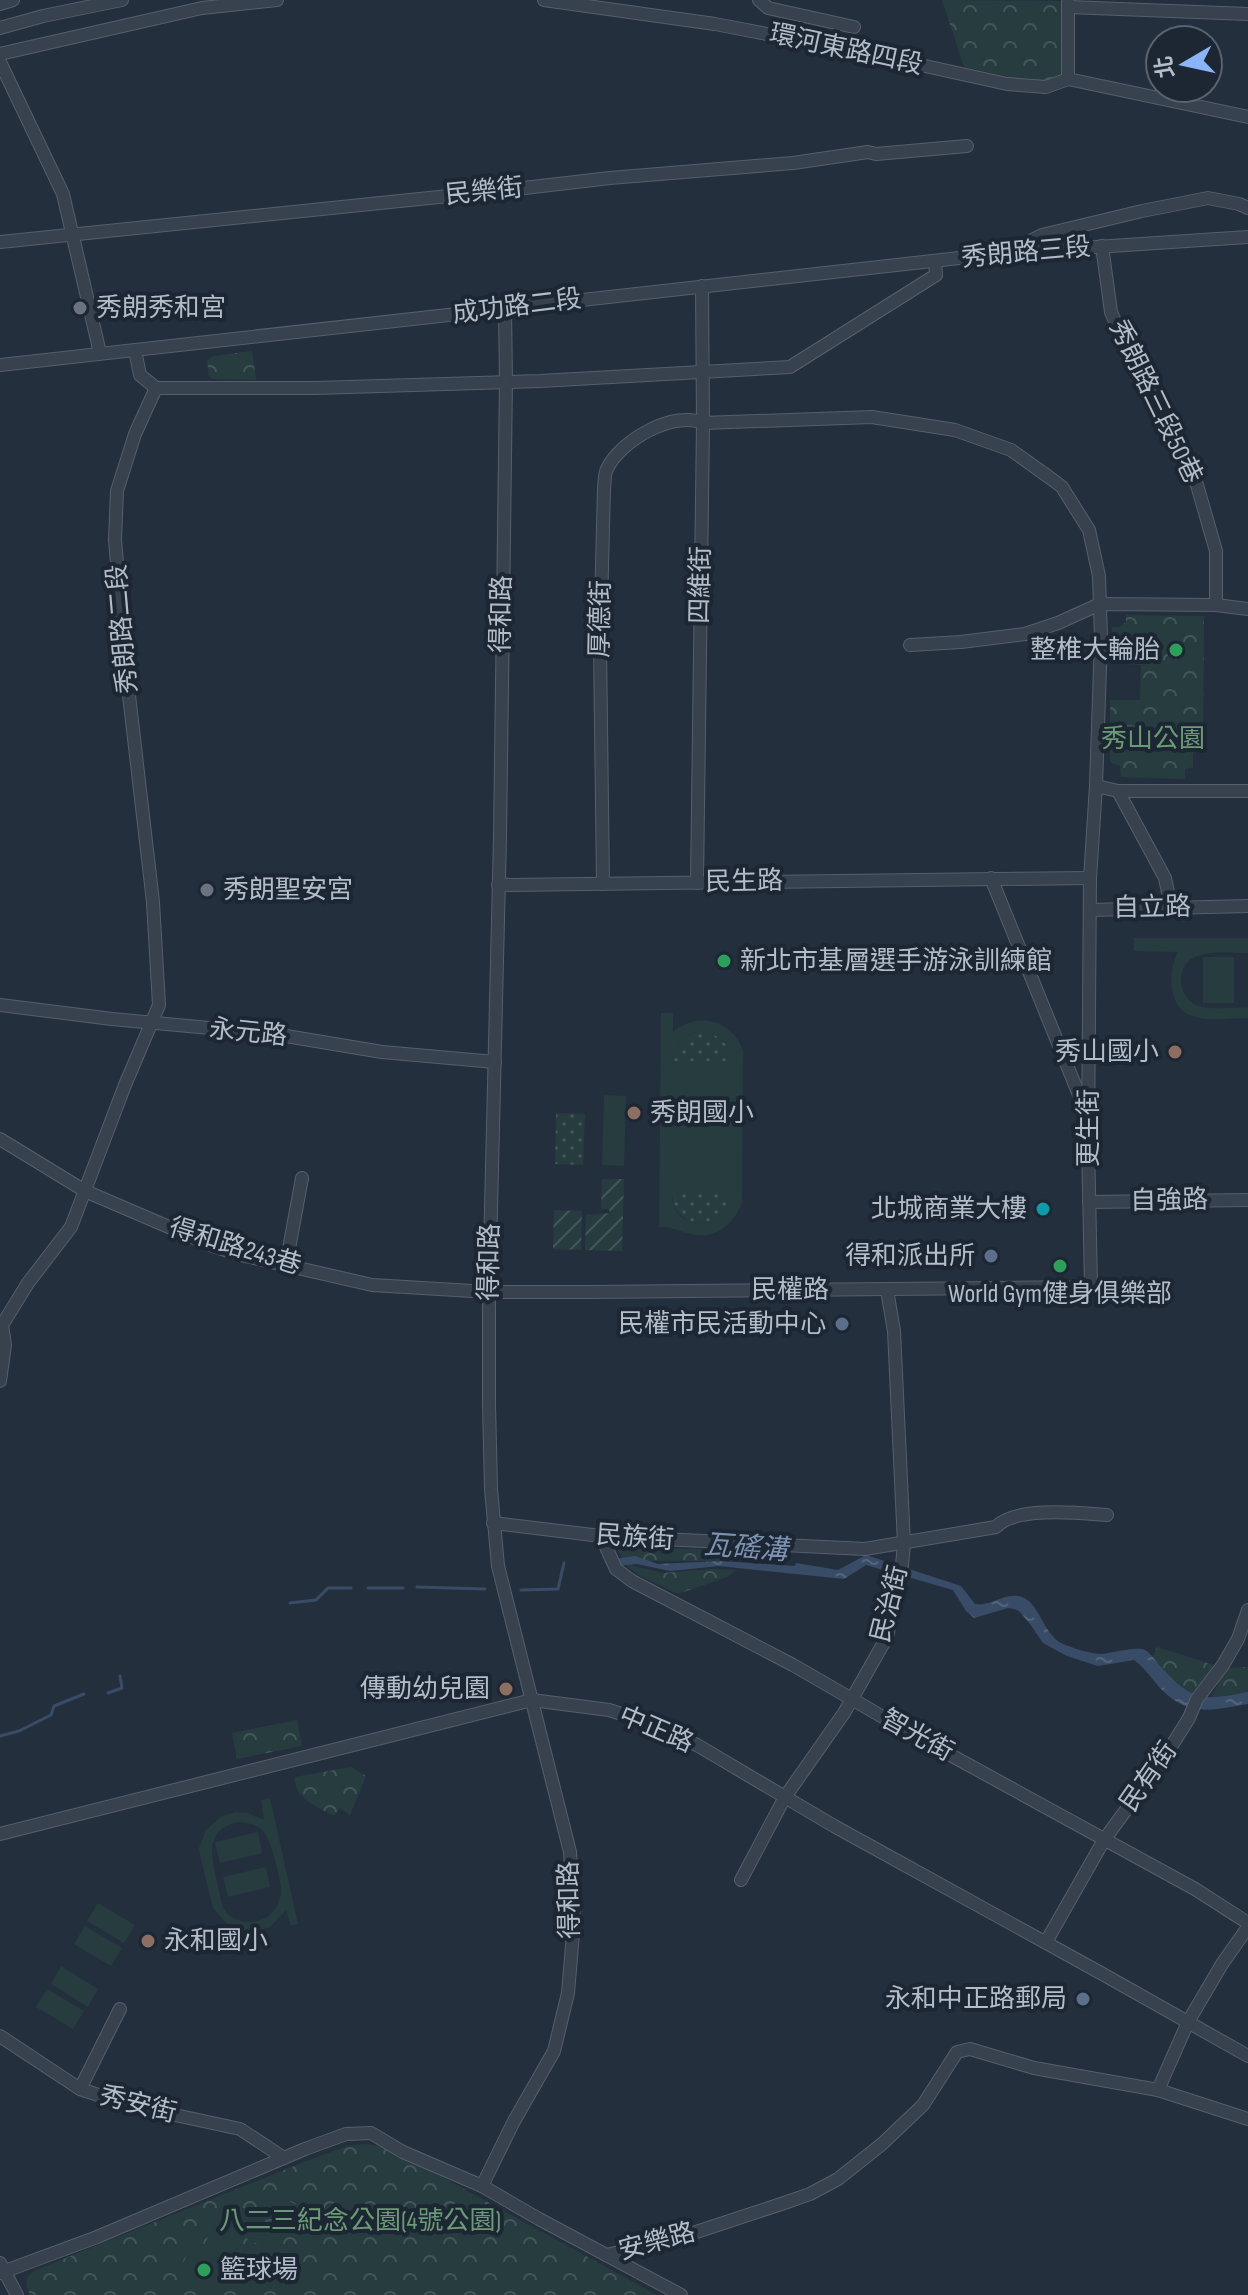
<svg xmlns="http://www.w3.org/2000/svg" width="1248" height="2295" viewBox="0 0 1248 2295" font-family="'Sofia Sans Condensed','Noto Sans TC',sans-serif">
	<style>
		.grass { fill: url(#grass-dots) }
		.park { fill: url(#park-crowns) }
		.garden { fill: url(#garden-furrows) }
		.pitch { fill: #263c3f; fill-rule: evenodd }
		.water { fill: url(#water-ripples) }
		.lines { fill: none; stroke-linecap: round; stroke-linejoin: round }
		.stream { stroke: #394c67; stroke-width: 3 }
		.minor-casing { stroke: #565f6c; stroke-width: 14 }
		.minor { stroke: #38414e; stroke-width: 12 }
		.worship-dot { fill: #6b7280; stroke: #1d2633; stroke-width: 3 }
		.leisure-dot { fill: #2e9e5b; stroke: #1d2633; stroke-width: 3 }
		.education-dot { fill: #8d6e63; stroke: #1d2633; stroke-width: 3 }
		.culture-dot { fill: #0f9aa8; stroke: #1d2633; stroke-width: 3 }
		.service-dot { fill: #5c6f8a; stroke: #1d2633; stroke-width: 3 }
		.labels { text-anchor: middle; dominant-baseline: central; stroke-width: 8; stroke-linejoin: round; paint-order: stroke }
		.street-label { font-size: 26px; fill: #b4bcc9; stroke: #1d2633 }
		.poi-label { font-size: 26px; fill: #b4bcc9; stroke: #1d2633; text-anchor: end }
		.park-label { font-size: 26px; fill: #6b9a76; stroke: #1d2633 }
		.water-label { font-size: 28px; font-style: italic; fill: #7c92b1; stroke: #1d2633 }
	</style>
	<defs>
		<pattern id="grass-dots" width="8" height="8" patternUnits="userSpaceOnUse" patternTransform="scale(2)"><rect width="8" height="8" fill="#263c3f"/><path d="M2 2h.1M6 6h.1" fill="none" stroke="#435659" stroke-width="1.8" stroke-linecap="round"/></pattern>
		<pattern id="park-crowns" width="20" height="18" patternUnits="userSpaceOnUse" patternTransform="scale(2)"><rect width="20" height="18" fill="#263c3f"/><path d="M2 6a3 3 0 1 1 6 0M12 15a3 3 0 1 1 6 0" fill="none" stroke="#435659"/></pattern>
		<pattern id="garden-furrows" width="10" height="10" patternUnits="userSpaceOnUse" patternTransform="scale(2)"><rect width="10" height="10" fill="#263c3f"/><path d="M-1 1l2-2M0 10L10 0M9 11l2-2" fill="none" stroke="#435659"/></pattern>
		<pattern id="water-ripples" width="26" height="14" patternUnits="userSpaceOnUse" patternTransform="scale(2)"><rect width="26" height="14" fill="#394c67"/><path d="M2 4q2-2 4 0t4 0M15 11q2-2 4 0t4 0" fill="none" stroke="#53647b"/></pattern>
	</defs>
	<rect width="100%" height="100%" fill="#242f3e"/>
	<g class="grass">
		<path d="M702 1031C719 1034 730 1043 732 1061H672C675 1044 684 1034 702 1031Z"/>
		<path d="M556 1113 585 1114 583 1165 555 1164Z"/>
		<path d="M672 1194H731C725 1233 674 1232 672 1194Z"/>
	</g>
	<g class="park">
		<path d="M942 0 1063 1 1061 76 1036 83 964 67Z"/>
		<path d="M252 351 256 380 212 379 209 376 207 361 213 356Z"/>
		<path d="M1126 615 1204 616 1203 745H1193V767L1185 769V779L1121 777 1120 766 1110 762V700H1140L1141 665 1111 663 1112 627H1120L1126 622Z"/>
		<path d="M616 1547 736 1550 737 1561H624Z"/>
		<path d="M625 1564 663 1573 713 1569 737 1570 727 1577 678 1594 637 1574Z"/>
		<path d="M1157 1647 1220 1667 1198 1702 1166 1683 1150 1663Z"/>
		<path d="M1248 1667V1692L1211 1698 1226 1668Z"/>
		<path d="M297 1720 302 1746 237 1759 232 1733Z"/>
		<path d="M351 1767 366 1776 350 1815 340 1808 334 1816C318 1807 293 1798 295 1777Z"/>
		<path d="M363 2144 382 2146 400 2154 657 2295H30C25 2284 24 2276 36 2270L304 2162 347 2146Z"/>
	</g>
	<g class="garden">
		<path d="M602 1179H624L622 1251 585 1250 586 1215 610 1213 609 1209H601Z"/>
		<path d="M554 1210 582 1211 581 1250 553 1249Z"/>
	</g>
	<g class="pitch">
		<path d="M1134 938H1248V953C1232 953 1212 950 1197 956 1172 965 1178 1003 1203 1007 1217 1010 1234 1007 1248 1007V1018C1218 1018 1179 1028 1172 990 1170 976 1172 964 1178 952L1134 951Z"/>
		<rect x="1203" y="957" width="31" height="46"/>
		<path d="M661 1013H673V1032C698 1011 733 1020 743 1051L742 1203C733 1225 715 1240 691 1234 678 1231 674 1227 659 1227ZM696 1032C716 1031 730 1041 731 1061H673C674 1046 682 1037 696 1032ZM672 1194H731C724 1234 671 1231 672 1194Z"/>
		<path d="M604 1095 626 1096 624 1166 602 1165Z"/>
		<path d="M270 1798 298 1924 291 1926 286 1910 270 1927 251 1932 233 1927 225 1922 213 1908 200 1855 199 1848 206 1830 222 1816 236 1812 248 1813 264 1820 261 1800ZM240 1822C248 1823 256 1824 262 1830 270 1836 283 1885 281 1894 281 1896 277 1905 277 1906 269 1923 244 1927 229 1915 221 1908 220 1896 218 1886 212 1860 202 1828 240 1822Z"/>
		<path d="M258 1832 262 1853 220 1863 215 1842Z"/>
		<path d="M266 1867 270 1887 228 1897 223 1877Z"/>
		<path d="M98 1903 135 1925 124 1943 87 1921Z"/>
		<path d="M85 1926 122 1948 111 1966 74 1944Z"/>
		<path d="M61 1966 98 1989 88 2007 51 1984Z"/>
		<path d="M47 1989 84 2011 73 2029 36 2007Z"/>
		<path d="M274 2193 306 2210 295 2230 263 2213Z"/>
		<path d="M245 2211 283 2231 272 2252 235 2232Z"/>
		<path d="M213 2228 251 2249 240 2269 202 2249Z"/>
		<path d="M190 2249 229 2270 218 2291 179 2271Z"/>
	</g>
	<path class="water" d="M866 1555 961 1586 975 1604C992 1607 1005 1591 1022 1597 1039 1603 1043 1633 1061 1643 1072 1648 1090 1654 1102 1654 1113 1653 1136 1646 1145 1650 1151 1653 1157 1663 1162 1668 1194 1703 1203 1700 1248 1692V1704C1211 1710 1189 1718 1160 1688 1151 1678 1145 1668 1134 1660L1098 1666 1067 1656 1043 1643 1030 1624 1019 1611 1014 1609 1008 1608 974 1618 966 1611 953 1590 866 1565 844 1579 719 1566 670 1571 637 1564 617 1566 615 1559 635 1556 658 1564 721 1561 795 1566 796 1563 838 1570Z"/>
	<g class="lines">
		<g class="stream">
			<path d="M417 1587 485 1589"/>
			<path d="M368 1588H403"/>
			<path d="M521 1590 558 1589 564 1563"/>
			<path d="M290 1603 316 1600 328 1588H351"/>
			<path d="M108 1693 122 1688 120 1676"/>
			<path d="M0 1736 19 1731 51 1715 54 1706 84 1694"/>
		</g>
		<g class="minor-casing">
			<g id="minor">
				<path d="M544 0 715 24 866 53 1007 84 1046 87 1068 79"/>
				<path d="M759 0 768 8 854 27"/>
				<path d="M1068 2V79"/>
				<path d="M0 4 13 0"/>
				<path d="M1068 7 1248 14"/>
				<path d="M0 28 43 16 122 0"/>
				<path d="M0 54 202 8 277 0"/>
				<path d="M0 62 63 194 100 353"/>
				<path d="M1068 79 1248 117"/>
				<path d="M0 242 507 190 610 178 793 163 868 152 876 154 967 146"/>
				<path d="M1102 246 1111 312 1124 342 1150 382 1197 485 1216 551V605"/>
				<path d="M1012 250 1042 235 1142 211 1208 198 1239 204 1248 208"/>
				<path d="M135 350 140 375 156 388"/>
				<path d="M0 365 1004 253 1248 237"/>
				<path d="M910 645 961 642 1025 634 1058 623 1100 604 1216 605 1248 609"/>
				<path d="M1096 786 1118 791H1248"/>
				<path d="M1118 791 1165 878 1171 907"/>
				<path d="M991 878 1086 1112"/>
				<path d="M697 883 703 423 702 286"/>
				<path d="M498 885 1090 878"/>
				<path d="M1090 910 1248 906"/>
				<path d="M0 1005 112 1019 274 1034 382 1052 495 1062"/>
				<path d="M0 1139 85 1191 213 1246 241 1255 372 1285 489 1292H591L1091 1287 1088 1141 1090 878 1096 786 1101 638 1099 576 1089 530 1062 487 1053 480 1011 450 955 430 872 417 703 423C673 410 620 441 607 469 604 474 605 483 604 488L600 645 603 884"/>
				<path d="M1089 1202 1248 1200"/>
				<path d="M286 1265 302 1178"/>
				<path d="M0 1381 5 1345 2 1325 28 1283 71 1227 125 1085 159 1005 153 902 127 678 115 540 117 491 135 434 156 388H316L540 381 790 367 936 275 935 261"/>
				<path d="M493 1523 601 1536 865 1549 996 1527C1015 1506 1080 1513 1107 1515"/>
				<path d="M601 1536 616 1569 632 1581 793 1665 914 1735 1195 1889 1248 1923"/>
				<path d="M0 1834 532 1700 609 1710 634 1718 697 1745 834 1826 1099 1972 1248 2056"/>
				<path d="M741 1880 785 1797 844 1713 887 1637 902 1565 904 1544 894 1331 887 1290"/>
				<path d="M1046 1942 1104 1840 1164 1758 1189 1718 1197 1699 1223 1665 1238 1639 1248 1610"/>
				<path d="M0 2036 80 2089 129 2105 240 2129 284 2158"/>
				<path d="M80 2089 120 2009"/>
				<path d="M1158 2090 1188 2022 1222 1964 1248 1927"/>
				<path d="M482 2186 514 2121 554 2051 568 1993 574 1922 570 1852 498 1566 491 1489 489 1404V1292L500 837 506 381 505 308"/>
				<path d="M606 2255 669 2241 787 2202 810 2194 838 2179 882 2144 923 2105 957 2052 970 2049 1034 2068 1158 2090 1248 2119"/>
				<path d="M0 2263 17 2295"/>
				<path d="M0 2273 97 2237 305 2149 346 2134 371 2133 403 2152 482 2186 539 2219 681 2295"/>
			</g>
		</g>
		<use href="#minor" class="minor"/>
	</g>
	<g class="worship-dot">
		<circle cx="80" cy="308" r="8"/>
		<circle cx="207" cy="890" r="8"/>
	</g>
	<g class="leisure-dot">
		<circle cx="1176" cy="650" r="8"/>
		<circle cx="724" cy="961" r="8"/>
		<circle cx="1060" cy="1266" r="8"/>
		<circle cx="204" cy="2270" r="8"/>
	</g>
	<g class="education-dot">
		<circle cx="1175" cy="1052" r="8"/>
		<circle cx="634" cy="1113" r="8"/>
		<circle cx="506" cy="1689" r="8"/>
		<circle cx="148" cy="1941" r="8"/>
	</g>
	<circle class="culture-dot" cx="1043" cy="1209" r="8"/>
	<g class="service-dot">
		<circle cx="991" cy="1256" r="8"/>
		<circle cx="842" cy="1324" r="8"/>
		<circle cx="1083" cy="1999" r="8"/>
	</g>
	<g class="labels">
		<g class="street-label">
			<text transform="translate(846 50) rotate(12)">環河東路四段</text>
			<text transform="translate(484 192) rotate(-6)">民樂街</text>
			<text transform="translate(1026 253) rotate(-5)">秀朗路三段</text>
			<text transform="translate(517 307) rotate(-7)">成功路二段</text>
			<text transform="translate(1155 402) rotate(64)">秀朗路三段50巷</text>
			<text transform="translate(701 585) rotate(-89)">四維街</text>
			<text transform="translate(502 614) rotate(-89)">得和路</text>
			<text transform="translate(601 619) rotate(-89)">厚德街</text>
			<text transform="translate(123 629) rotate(-95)">秀朗路二段</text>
			<text transform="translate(744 882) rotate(-1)">民生路</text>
			<text transform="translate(1152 908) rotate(-1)">自立路</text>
			<text transform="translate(248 1033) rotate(6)">永元路</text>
			<text transform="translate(1089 1128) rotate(-90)">更生街</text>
			<text transform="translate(1169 1201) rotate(-1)">自強路</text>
			<text transform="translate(235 1247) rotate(17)">得和路243巷</text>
			<text transform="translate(490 1262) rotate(-89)">得和路</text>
			<text x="790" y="1290">民權路</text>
			<text transform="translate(635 1538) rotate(4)">民族街</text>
			<text transform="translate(890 1604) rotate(-76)">民治街</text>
			<text transform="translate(656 1730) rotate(23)">中正路</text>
			<text transform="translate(917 1736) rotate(29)">智光街</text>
			<text transform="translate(1149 1777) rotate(-55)">民有街</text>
			<text transform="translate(570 1900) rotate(-91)">得和路</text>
			<text transform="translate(138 2105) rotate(14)">秀安街</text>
			<text transform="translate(657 2242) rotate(-15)">安樂路</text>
		</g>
		<g class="poi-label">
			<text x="96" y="308" text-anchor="start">秀朗秀和宮</text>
			<text x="1160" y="650">整椎大輪胎</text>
			<text x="223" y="890" text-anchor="start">秀朗聖安宮</text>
			<text x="740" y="961" text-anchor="start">新北市基層選手游泳訓練館</text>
			<text x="1159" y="1052">秀山國小</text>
			<text x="650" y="1113" text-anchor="start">秀朗國小</text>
			<text x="1027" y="1209">北城商業大樓</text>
			<text x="975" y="1256">得和派出所</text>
			<text x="1060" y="1294" text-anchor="middle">World Gym健身俱樂部</text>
			<text x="826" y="1324">民權市民活動中心</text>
			<text x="490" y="1689">傳動幼兒園</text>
			<text x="164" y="1941" text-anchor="start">永和國小</text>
			<text x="1067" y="1999">永和中正路郵局</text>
			<text x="220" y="2270" text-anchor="start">籃球場</text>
		</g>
		<g class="park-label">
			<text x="1153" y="739">秀山公園</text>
			<text x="360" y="2221">八二三紀念公園(4號公園)</text>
		</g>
		<g class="water-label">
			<text transform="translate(746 1548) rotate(4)">瓦磘溝</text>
		</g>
	</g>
	<g transform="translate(1184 64) rotate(261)"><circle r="38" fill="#1d2633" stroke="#59626f" stroke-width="2"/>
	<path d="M0-6L14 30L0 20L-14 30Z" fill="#8ab4f8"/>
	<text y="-12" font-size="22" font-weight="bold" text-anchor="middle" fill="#b4bcc9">北</text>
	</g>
</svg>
